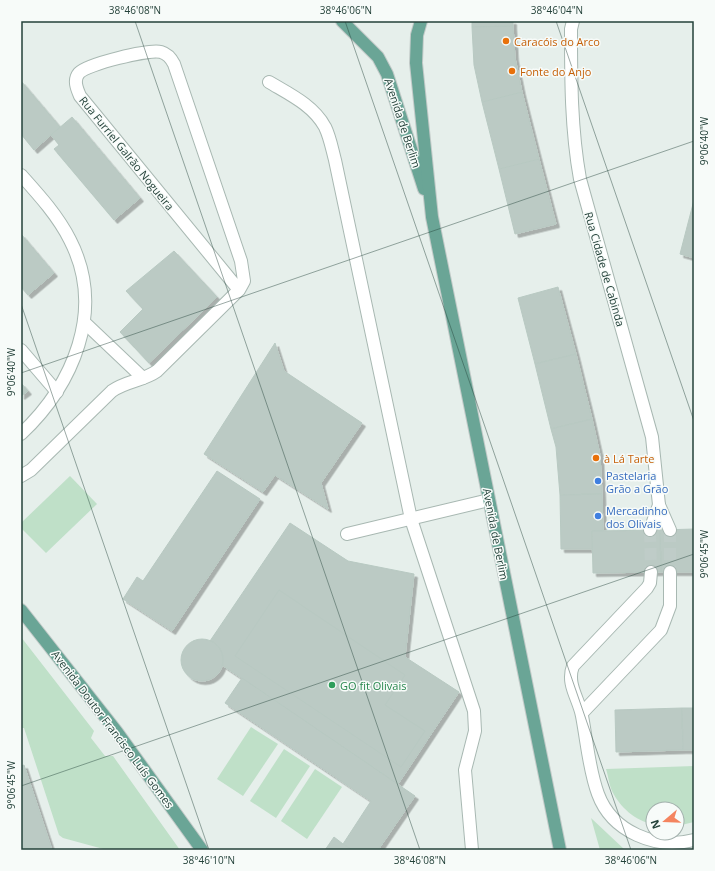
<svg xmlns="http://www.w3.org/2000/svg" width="715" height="871" viewBox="0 0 715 871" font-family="'Open Sans',sans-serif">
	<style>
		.green { fill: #bfe0c8 }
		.building { fill: #bbcac4; stroke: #b8c9c2; filter: url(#shadow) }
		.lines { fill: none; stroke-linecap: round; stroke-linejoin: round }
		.minor-tunnel { stroke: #bfccc8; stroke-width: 12; stroke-dasharray: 12 6; stroke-linecap: butt }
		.minor-casing { stroke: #a8b8b2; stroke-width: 14 }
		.major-casing { stroke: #c2cac8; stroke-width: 14 }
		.minor { stroke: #fff; stroke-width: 12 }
		.major { stroke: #6aa596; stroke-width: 12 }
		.ticks { fill: none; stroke: #24423a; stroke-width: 1; stroke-opacity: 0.45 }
		.food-dot { fill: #e8710a; stroke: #f7fbf9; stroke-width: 1.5 }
		.shop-dot { fill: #3f7fe0; stroke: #f7fbf9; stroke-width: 1.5 }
		.leisure-dot { fill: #2e9e5b; stroke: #f7fbf9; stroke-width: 1.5 }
		.labels { text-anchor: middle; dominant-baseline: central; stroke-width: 3; stroke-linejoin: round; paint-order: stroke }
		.food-label { font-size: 11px; fill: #c56008; stroke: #f7fbf9; text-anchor: start }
		.street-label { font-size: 11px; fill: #24423a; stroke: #f7fbf9 }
		.shop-label { font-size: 11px; fill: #366cbe; stroke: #f7fbf9; text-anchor: start }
		.leisure-label { font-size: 11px; fill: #27864d; stroke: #f7fbf9; text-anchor: start }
		.neatline { fill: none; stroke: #24423a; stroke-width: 1.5 }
		.ticks-label { font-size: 10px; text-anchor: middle; fill: #24423a }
	</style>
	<defs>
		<filter id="shadow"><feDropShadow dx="3.5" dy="3.5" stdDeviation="0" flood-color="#0004"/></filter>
	</defs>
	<rect width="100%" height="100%" fill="#e6efeb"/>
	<g class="green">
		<path d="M70 476 97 504 46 553 21 528V523Z"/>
		<path d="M21 637 94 731 91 738 105 756H113L180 850H107L63 838 59 835 24 728H21Z"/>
		<path d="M251 727 278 744 243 796 217 779Z"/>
		<path d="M284 749 310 766 276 818 250 801Z"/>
		<path d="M694 766V822L677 826V809H653V824C635 821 620 807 612 791 609 784 608 775 606 769Z"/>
		<path d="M315 769 342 787 307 839 281 821Z"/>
		<path d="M591 818 625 850H600Z"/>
	</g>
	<g class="building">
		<path d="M472 21H513V26L472 27Z"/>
		<path d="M513 26 515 58 522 92 482 102 474 65 472 27Z"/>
		<path d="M21 81 60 127 34 150 21 134Z"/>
		<path d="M522 92 539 159 499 169 482 102Z"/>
		<path d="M72 117 140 198 114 220 54 149 59 145 51 135Z"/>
		<path d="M539 159 556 224 515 234 499 169Z"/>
		<path d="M694 200V258L680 254Z"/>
		<path d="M21 234 54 273 28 295 21 287Z"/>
		<path d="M174 251 217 297 149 363 120 332 143 309 126 291Z"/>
		<path d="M558 287 576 354 535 364 518 298Z"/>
		<path d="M275 343 284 371 362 423 321 483 328 509 275 475 263 492 204 454Z"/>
		<path d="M576 354 592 419 551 429 535 364Z"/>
		<path d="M21 383 28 391 21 396Z"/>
		<path d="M592 419 600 455 602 494 560 495 556 447 551 429Z"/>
		<path d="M217 471 260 499 172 631 123 599 137 577 143 581Z"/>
		<path d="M602 494 603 531H592L593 549H561L560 495Z"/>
		<path d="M290 523 348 561 414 574 405 657 459 692 398 784 222 665 221 651 217 645 210 641Z"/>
		<path d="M694 529V572H661L660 530Z"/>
		<path d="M660 530 661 572 593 573 592 531Z"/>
		<path d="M279 590 405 675 385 705 425 731 401 767 235 656Z"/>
		<circle cx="202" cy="660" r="21"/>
		<path d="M242 678 415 796 378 850H352L343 844 371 801 225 703Z"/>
		<path d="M682 708 683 750 616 752 615 710Z"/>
		<path d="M682 708H694V750H683Z"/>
		<path d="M24 765 52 850H21V766Z"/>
		<path d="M334 837 343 844 352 850H325Z"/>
	</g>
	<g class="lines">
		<g class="minor-tunnel">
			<path d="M650 530 651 572"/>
			<path d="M670 530V572"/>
		</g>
		<g class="minor-casing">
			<g id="minor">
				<path d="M573 21 571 29C571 80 571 129 580 179L652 437 659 505 670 530"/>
				<path d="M269 82C289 94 313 105 325 127 330 137 332 149 335 160L411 519 474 711 475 731 465 770 472 850"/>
				<path d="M21 175C39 195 58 216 70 240 106 310 73 385 21 434"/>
				<path d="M84 322 143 378"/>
				<path d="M21 350 57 392"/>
				<path d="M21 476 31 470 112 391C126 381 143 381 157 371L239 290 244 281 241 261 174 64C171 58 168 54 161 52 149 49 87 64 79 73 73 80 77 89 80 96L239 290"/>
				<path d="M650 530 659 505"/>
				<path d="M347 534 489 500"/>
				<path d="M651 572 650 583 647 588 573 666C566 684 579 699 582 716 587 742 589 770 598 794 612 832 656 850 694 840"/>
				<path d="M582 713 661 630 670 606V572"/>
			</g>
		</g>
		<g class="major-casing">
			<g id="major">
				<path d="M342 21 378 57 387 74 424 189"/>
				<path d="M421 21 417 35 416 63 432 217 560 850"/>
				<path d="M21 610 117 732 202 850"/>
			</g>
		</g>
		<use href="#minor" class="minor"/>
		<use href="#major" class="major"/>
	</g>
	<path class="ticks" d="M135 21 420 850M345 21 631 850M556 21 694 421M21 304 209 850M21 373 694 141M21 786 694 554"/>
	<g class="food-dot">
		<circle cx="506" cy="41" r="4"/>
		<circle cx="512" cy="71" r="4"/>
		<circle cx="596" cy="458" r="4"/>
	</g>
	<g class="shop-dot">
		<circle cx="598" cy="481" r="4"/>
		<circle cx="598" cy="516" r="4"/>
	</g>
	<circle class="leisure-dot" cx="332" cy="685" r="4"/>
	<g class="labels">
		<g class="food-label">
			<text x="514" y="41">Caracóis do Arco</text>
			<text x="520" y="71">Fonte do Anjo</text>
			<text x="604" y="458">à Lá Tarte</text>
		</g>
		<g class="street-label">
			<text transform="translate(403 123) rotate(72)">Avenida de Berlim</text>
			<text transform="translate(127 153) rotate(51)">Rua Furriel Galrão Nogueira</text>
			<text transform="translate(605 269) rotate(74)">Rua Cidade de Cabinda</text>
			<text transform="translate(496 534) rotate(79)">Avenida de Berlim</text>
			<text transform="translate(113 729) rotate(53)">Avenida Doutor Francisco Luís Gomes</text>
		</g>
		<g class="shop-label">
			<text x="606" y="475">Pastelaria<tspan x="606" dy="13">Grão a Grão</tspan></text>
			<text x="606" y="510">Mercadinho<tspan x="606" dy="13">dos Olivais</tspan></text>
		</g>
		<g class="leisure-label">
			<text x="340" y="685">GO fit Olivais</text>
		</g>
	</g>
	<rect width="715" height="871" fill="none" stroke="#f7fbf9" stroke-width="44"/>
	<g transform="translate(665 821) rotate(251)"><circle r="19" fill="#f7fbf9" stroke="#a3b1ad"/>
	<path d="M0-3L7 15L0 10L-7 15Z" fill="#f4845f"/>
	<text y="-6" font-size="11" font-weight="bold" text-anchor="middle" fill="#24423a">N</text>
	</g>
	<rect x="22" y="22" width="671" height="827" class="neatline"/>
	<g class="ticks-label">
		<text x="135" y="14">38°46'08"N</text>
		<text x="346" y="14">38°46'06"N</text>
		<text x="557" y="14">38°46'04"N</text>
		<text transform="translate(704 141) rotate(-90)" y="4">9°06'40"W</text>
		<text transform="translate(11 372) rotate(-90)" y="4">9°06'40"W</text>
		<text transform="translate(704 554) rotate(-90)" y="4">9°06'45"W</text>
		<text transform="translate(11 785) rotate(-90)" y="4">9°06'45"W</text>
		<text x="209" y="864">38°46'10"N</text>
		<text x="420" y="864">38°46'08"N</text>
		<text x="631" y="864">38°46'06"N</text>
	</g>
</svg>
